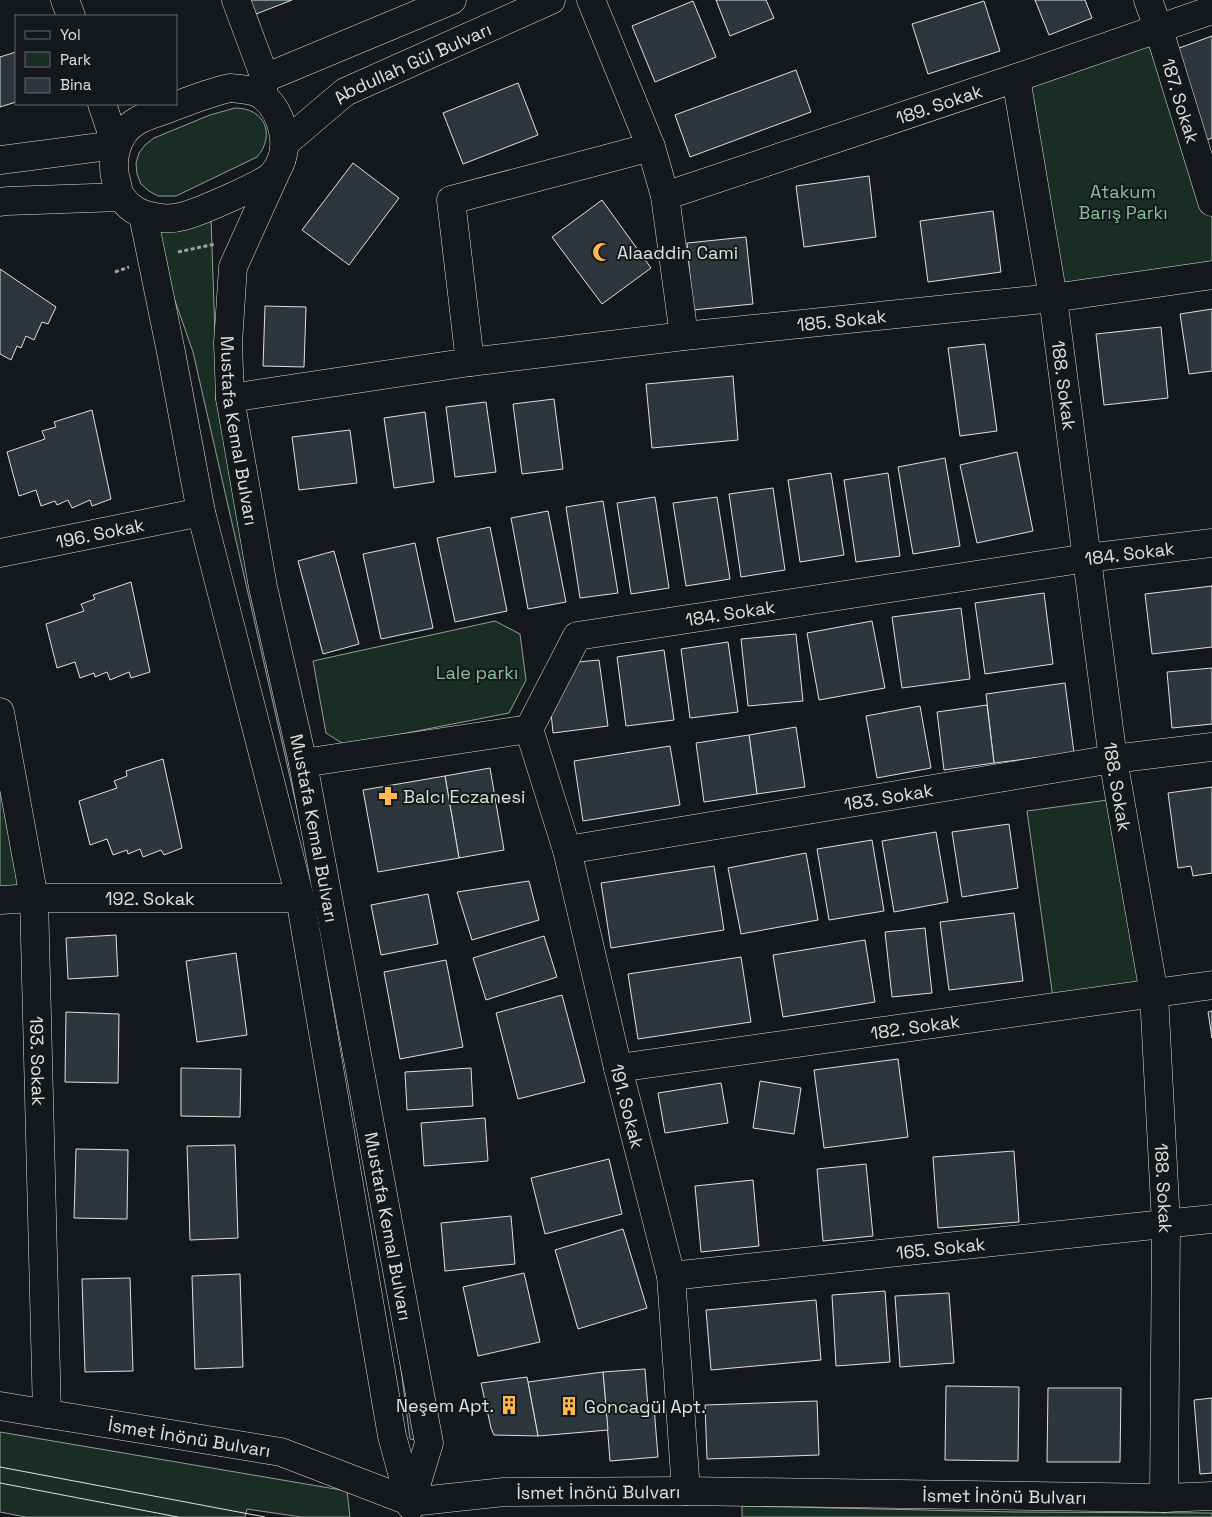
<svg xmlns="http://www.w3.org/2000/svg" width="1212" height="1517" viewBox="0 0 1212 1517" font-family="'Space Grotesk',sans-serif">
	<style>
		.green { fill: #1a2d24; stroke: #939e99 }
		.building { fill: #2c363c; stroke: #d8e6dc }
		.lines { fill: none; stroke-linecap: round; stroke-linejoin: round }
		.minor-casing { stroke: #d8e6dc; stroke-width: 29 }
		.major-casing { stroke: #d8e6dc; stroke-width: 29 }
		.path { stroke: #9da8a2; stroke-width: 3; stroke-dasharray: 4 2.5; stroke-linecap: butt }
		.minor { stroke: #14181c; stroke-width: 28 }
		.major { stroke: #14181c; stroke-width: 28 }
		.tram { stroke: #d8e6dc; stroke-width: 1 }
		.labels { text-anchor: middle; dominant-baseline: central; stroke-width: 4; stroke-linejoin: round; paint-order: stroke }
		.street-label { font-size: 18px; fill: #d8e6dc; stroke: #14181c }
		.park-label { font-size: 18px; fill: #8ac095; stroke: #14181c }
		.poi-label { font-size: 18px; fill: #d8e6dc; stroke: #14181c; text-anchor: start }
	</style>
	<rect width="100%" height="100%" fill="#14181c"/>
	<g class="green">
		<path d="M1159 30 1212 202V275L1053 298 1016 78Z"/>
		<path d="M235 108C265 108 276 135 257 157L176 196H158L149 191 141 184 137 174 136 163 139 153 145 145 154 138 210 115Z"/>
		<path d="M211 218 216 367 420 1441 410 1439 393 1308 307 852 193 352 151 232Z"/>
		<path d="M495 621 520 634 526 680 509 713 345 745 326 733 313 661Z"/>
		<path d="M0 768 29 895 0 898Z"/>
		<path d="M1115 799 1141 986 1053 998 1027 811Z"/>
		<path d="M0 1432 347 1491 350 1517H301L247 1509 245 1517H26L0 1512Z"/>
		<path d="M742 1506 1016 1512 1212 1513V1517H742Z"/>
	</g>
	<g class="building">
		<path d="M245 0H292L251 16Z"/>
		<path d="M716 0H766L774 18 730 36Z"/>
		<path d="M1035 0H1085L1092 18 1049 35Z"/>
		<path d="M693 1 716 57 655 82 632 26Z"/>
		<path d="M984 1 1000 51 928 74 912 24Z"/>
		<path d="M1212 36V138L1204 141 1171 51Z"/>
		<path d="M16 52V102L0 107V57Z"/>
		<path d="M796 70 811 112 690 157 675 115Z"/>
		<path d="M518 83 538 135 463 164 443 113Z"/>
		<path d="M353 163 399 198 349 265 302 230Z"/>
		<path d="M869 176 876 237 804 247 796 186Z"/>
		<path d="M602 200 651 268 602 304 552 237Z"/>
		<path d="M993 211 1001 272 928 282 920 221Z"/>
		<path d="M746 237 753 304 693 310 687 243Z"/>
		<path d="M0 269 56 307 48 324 42 322 34 340 26 336 21 348 17 346 11 360 0 354Z"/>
		<path d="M265 306 306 307 304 367 263 366Z"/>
		<path d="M1212 309V371L1189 374 1180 314Z"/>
		<path d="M1161 327 1168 398 1104 405 1096 334Z"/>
		<path d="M985 344 997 431 960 436 948 348Z"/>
		<path d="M733 376 738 440 652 448 646 384Z"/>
		<path d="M554 399 563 469 522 474 513 404Z"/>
		<path d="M486 402 496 472 455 477 446 407Z"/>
		<path d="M92 410 111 499 92 506 90 500 72 508 68 500 57 505 55 501 41 506 36 490 19 496 7 452 45 439 42 431 56 427 54 422Z"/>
		<path d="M425 412 434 482 394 488 384 418Z"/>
		<path d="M350 430 357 483 299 490 292 437Z"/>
		<path d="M1017 452 1033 531 977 543 960 465Z"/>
		<path d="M945 458 960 546 913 554 898 467Z"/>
		<path d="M831 473 844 555 800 562 788 480Z"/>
		<path d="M888 473 900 556 856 562 844 480Z"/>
		<path d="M773 488 785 570 741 577 729 494Z"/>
		<path d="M655 497 669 588 631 594 617 503Z"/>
		<path d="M717 497 730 579 686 586 673 503Z"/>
		<path d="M603 501 618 593 580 598 566 507Z"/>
		<path d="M548 511 566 602 528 609 511 518Z"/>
		<path d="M490 527 507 611 455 622 437 538Z"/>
		<path d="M415 543 433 628 381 639 363 554Z"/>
		<path d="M334 551 359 644 323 654 298 561Z"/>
		<path d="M131 582 150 672 131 678 129 672 110 680 107 672 95 677 94 673 80 678 75 662 57 668 46 624 84 611 81 604 95 599 93 595Z"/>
		<path d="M1212 586V647L1152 654 1145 594Z"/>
		<path d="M1044 593 1053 664 985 674 975 603Z"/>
		<path d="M961 608 970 679 902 688 892 617Z"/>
		<path d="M872 621 885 688 819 700 807 633Z"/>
		<path d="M796 634 803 701 748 706 741 639Z"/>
		<path d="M728 642 738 712 690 718 681 649Z"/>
		<path d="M664 650 674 720 626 726 617 657Z"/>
		<path d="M599 660 608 726 553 733 550 702 578 662Z"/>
		<path d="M1212 668V724L1172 728 1167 672Z"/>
		<path d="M1065 683 1074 753 994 763 986 694Z"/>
		<path d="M987 705 994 763 944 770 937 712Z"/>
		<path d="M920 706 931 768 877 778 866 716Z"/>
		<path d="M796 727 805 787 757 794 749 735Z"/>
		<path d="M749 735 757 794 704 802 696 743Z"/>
		<path d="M670 746 680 805 583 821 574 761Z"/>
		<path d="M163 759 182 848 164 855 161 850 143 857 140 849 128 854 127 850 113 855 107 839 90 845 79 801 117 788 114 781 127 776 126 771Z"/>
		<path d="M490 768 504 850 459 858 445 776Z"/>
		<path d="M445 776 459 858 378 872 363 790Z"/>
		<path d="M1212 787V873L1193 876 1191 866 1178 868 1168 793Z"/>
		<path d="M1009 824 1018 888 962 897 952 832Z"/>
		<path d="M936 832 948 902 894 912 882 841Z"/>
		<path d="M872 840 884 911 829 920 817 849Z"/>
		<path d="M806 853 818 920 741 934 728 868Z"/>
		<path d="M714 866 724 930 611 948 601 883Z"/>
		<path d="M529 881 539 920 472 940 457 892Z"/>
		<path d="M428 894 438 944 381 955 371 905Z"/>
		<path d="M1014 913 1023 981 949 990 940 922Z"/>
		<path d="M925 928 932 993 892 997 885 932Z"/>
		<path d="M116 935 118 976 68 979 66 938Z"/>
		<path d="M544 936 557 977 486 1000 473 958Z"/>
		<path d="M865 940 875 1002 783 1017 773 955Z"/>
		<path d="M236 953 247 1035 197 1042 186 961Z"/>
		<path d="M741 957 751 1022 638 1039 628 974Z"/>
		<path d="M446 960 463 1047 400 1059 384 972Z"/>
		<path d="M562 995 585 1082 518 1099 496 1013Z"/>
		<path d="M1212 1011V1038L1208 1012Z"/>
		<path d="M66 1012 119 1014 118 1083 65 1082Z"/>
		<path d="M898 1059 908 1137 824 1148 814 1070Z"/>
		<path d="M181 1068 241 1069 240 1117 181 1116Z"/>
		<path d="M471 1068 473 1106 407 1110 405 1072Z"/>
		<path d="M760 1081 801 1088 794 1134 753 1128Z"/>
		<path d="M721 1083 728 1123 665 1133 658 1093Z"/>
		<path d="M485 1118 488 1161 424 1166 421 1123Z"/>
		<path d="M235 1145 238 1238 190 1240 187 1146Z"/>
		<path d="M76 1149 128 1150 127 1219 74 1218Z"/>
		<path d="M1014 1151 1019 1222 938 1228 933 1157Z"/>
		<path d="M609 1159 622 1214 545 1234 531 1178Z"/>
		<path d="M866 1164 873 1236 823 1241 817 1169Z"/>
		<path d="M753 1180 759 1246 701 1252 695 1186Z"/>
		<path d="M511 1216 515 1264 445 1271 441 1223Z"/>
		<path d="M623 1229 647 1308 578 1329 555 1250Z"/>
		<path d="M524 1273 540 1342 478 1356 463 1287Z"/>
		<path d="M240 1274 243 1367 195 1369 192 1276Z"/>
		<path d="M130 1278 133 1371 85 1372 82 1279Z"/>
		<path d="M885 1291 890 1362 836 1366 832 1295Z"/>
		<path d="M949 1293 954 1363 900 1367 895 1296Z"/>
		<path d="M816 1300 821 1360 711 1370 706 1310Z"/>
		<path d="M645 1369 648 1408 654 1407 658 1457 610 1461 603 1372Z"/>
		<path d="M603 1372 608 1430 538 1436 528 1382Z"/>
		<path d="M527 1377 538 1436 494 1435 491 1428 481 1383Z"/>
		<path d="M946 1386 1019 1387 1018 1461 945 1460Z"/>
		<path d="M1048 1388H1121L1120 1462H1047Z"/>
		<path d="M1212 1398V1473L1200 1474 1194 1400Z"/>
		<path d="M817 1401 819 1455 707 1459 705 1405Z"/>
	</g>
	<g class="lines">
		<g class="minor-casing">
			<g id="minor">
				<path d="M65 0 71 16"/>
				<path d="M236 0 265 78"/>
				<path d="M591 0 651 147 665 196 684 336"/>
				<path id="s1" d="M1148 0 1159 30 1212 202"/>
				<path id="s2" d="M1016 78 1053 298 1113 759 1154 994 1166 1224 1164 1498"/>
				<path d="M102 104 116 145"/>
				<path id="s3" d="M665 196 1016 78 1212 10"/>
				<path id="s4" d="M470 362 684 336 1053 298 1212 275"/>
				<path d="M230 398 470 362 451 200 651 147"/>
				<path id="s5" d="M0 553 201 512"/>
				<path id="s6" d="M0 712 34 898 47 1414"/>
				<path id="s7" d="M529 729 567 850 618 1068 671 1276 686 1491"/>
				<path id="s8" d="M303 763 529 729 577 636 1087 558 1212 543"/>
				<path id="s9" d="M567 850 1113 759 1212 747"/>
				<path id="s10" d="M0 900 34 898H300"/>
				<path id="s11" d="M618 1068 1212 985"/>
				<path id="s12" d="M671 1276 1212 1219"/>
			</g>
		</g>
		<g class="major-casing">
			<g id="major">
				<path d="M230 88C239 89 255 89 263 96 284 113 293 153 273 174 265 184 199 212 184 216 177 218 169 219 161 218 145 216 132 212 122 198 119 195 118 189 117 184 110 162 115 134 137 121 145 116 156 113 165 110 186 102 207 93 230 88Z"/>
				<path d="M262 95 265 78 452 0"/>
				<path id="s13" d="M285 143 345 92 551 0"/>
				<path d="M0 160 116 145"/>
				<path id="s14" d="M281 161 233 267 228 343 230 398 263 587 303 763 429 1443 411 1502"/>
				<path d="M0 202 7 201 121 197"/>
				<path d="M143 215 171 352 201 512 300 898 392 1436 411 1506"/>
				<path id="s15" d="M0 1406 281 1452 411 1502 504 1492 686 1491 1164 1498 1212 1496"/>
			</g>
		</g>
		<g class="path">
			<path d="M178 252 215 244"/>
			<path d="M115 272 129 267"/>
		</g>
		<use href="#minor" class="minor"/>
		<use href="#major" class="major"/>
		<g class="tram">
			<path d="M0 1467 265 1517"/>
			<path d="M0 1483 178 1517"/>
		</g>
	</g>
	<defs>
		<g id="mosque-bare" transform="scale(1.5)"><path d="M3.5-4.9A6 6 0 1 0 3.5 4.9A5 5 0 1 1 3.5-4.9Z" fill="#ffb74d" stroke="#14181c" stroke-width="2.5" paint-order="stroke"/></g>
		<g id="pharmacy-bare" transform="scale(1.5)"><path d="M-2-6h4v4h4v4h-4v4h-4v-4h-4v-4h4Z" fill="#ffb74d" stroke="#14181c" stroke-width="2.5" paint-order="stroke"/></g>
		<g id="building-bare" transform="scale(1.5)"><path d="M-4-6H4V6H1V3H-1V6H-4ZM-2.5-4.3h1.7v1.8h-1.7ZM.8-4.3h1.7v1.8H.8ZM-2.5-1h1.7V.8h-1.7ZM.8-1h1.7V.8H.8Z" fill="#ffb74d" stroke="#14181c" stroke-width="2.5" paint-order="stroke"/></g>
	</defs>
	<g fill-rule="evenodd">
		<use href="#mosque-bare" x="602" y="252"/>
		<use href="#pharmacy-bare" x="388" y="796"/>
		<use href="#building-bare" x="509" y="1405"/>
		<use href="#building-bare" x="569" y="1406"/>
	</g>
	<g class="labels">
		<g class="street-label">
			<text stroke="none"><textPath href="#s13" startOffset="152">Abdullah Gül Bulvarı</textPath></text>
			<text stroke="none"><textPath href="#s1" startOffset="106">187. Sokak</textPath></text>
			<text stroke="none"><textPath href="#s3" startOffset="289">189. Sokak</textPath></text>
			<text stroke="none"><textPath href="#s4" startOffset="374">185. Sokak</textPath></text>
			<text stroke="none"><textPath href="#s2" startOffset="311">188. Sokak</textPath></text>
			<text stroke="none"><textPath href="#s14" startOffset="281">Mustafa Kemal Bulvarı</textPath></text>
			<text stroke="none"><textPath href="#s5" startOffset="102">196. Sokak</textPath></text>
			<text stroke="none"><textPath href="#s8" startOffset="892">184. Sokak</textPath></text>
			<text stroke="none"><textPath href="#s8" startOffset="488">184. Sokak</textPath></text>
			<text stroke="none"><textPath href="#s2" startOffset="716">188. Sokak</textPath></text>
			<text stroke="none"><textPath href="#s9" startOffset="326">183. Sokak</textPath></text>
			<text stroke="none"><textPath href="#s14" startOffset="686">Mustafa Kemal Bulvarı</textPath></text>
			<text stroke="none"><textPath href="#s10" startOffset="150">192. Sokak</textPath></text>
			<text stroke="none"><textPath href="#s11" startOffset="300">182. Sokak</textPath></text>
			<text stroke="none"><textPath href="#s6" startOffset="352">193. Sokak</textPath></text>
			<text stroke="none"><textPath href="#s7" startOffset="390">191. Sokak</textPath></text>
			<text stroke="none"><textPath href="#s2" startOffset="1121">188. Sokak</textPath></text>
			<text stroke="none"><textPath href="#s14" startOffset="1091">Mustafa Kemal Bulvarı</textPath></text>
			<text stroke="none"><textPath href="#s12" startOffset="271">165. Sokak</textPath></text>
			<text stroke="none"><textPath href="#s15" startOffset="192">İsmet İnönü Bulvarı</textPath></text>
			<text stroke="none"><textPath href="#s15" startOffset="612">İsmet İnönü Bulvarı</textPath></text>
			<text stroke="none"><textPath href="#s15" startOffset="1018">İsmet İnönü Bulvarı</textPath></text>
		</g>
		<g class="park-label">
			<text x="1123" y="191">Atakum<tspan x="1123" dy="21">Barış Parkı</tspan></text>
			<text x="477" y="672">Lale parkı</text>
		</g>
		<g class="poi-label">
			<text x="617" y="252">Alaaddin Cami</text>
			<text x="403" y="796">Balcı Eczanesi</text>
			<text x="494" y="1405" text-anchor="end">Neşem Apt.</text>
			<text x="584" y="1406">Goncagül Apt.</text>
		</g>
	</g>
	<rect x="15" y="15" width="162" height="90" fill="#14181c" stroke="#626a69"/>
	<rect x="25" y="31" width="25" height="8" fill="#14181c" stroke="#626a69"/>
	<text x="60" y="40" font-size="15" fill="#d8e6dc">Yol</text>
	<rect x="25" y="52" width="25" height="15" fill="#1a2d24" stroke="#626a69"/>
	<text x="60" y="65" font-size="15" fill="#d8e6dc">Park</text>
	<rect x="25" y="78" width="25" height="15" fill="#2c363c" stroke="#626a69"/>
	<text x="60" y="90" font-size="15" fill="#d8e6dc">Bina</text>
</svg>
